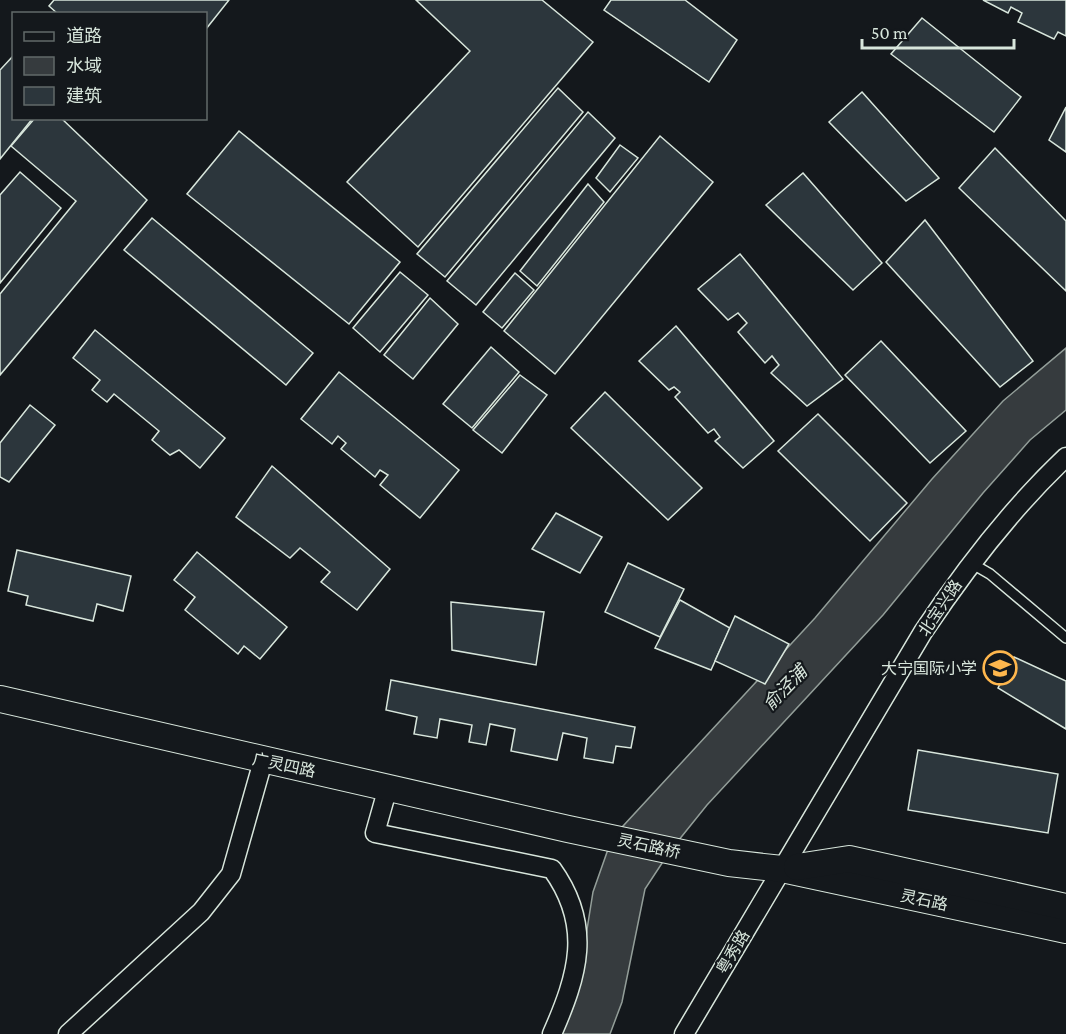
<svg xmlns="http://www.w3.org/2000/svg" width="1066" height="1034" viewBox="0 0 1066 1034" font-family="'Crimson Pro','Noto Sans SC',serif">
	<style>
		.water { fill: #363b3e; stroke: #939e99; stroke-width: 1.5 }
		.building { fill: #2c363c; stroke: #d8e6dc; stroke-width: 1.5 }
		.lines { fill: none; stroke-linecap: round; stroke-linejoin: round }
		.service-casing { stroke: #d8e6dc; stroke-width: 12 }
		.minor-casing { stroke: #d8e6dc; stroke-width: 21 }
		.secondary-casing { stroke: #d8e6dc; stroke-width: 28 }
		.service { stroke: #14181c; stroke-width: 9 }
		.minor { stroke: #14181c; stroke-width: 18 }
		.secondary { stroke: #14181c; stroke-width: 26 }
		.labels { text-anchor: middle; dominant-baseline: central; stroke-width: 4.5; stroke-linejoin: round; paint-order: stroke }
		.street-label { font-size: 16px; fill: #d8e6dc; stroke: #14181c }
		.poi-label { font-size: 16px; fill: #d8e6dc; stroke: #14181c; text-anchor: end }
		.water-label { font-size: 18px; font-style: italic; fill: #d8e6dc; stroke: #14181c }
	</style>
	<rect width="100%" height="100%" fill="#14181c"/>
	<path class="water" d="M1066 348V410L1030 440 983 493 883 615 707 805 670 851 645 889 622 1002 610 1034H561L580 973 593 892 612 838 815 618 932 479 1003 401Z"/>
	<g class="building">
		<path d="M54 0H229L206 29V14H58L49 6Z"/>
		<path d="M416 0H542L593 42 418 247 347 182 470 51Z"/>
		<path d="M611 0H685L737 40 709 82 604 10Z"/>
		<path d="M983 0H1066V36L1058 32 1054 39 1018 22 1022 13 1011 7 1008 13Z"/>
		<path d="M922 18 1021 97 994 132 891 54Z"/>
		<path d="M14 55V118H33L0 159V70Z"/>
		<path d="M558 88 583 112 445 277 417 254Z"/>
		<path d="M862 92 939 178 906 201 829 122Z"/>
		<path d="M1066 107V152L1049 140Z"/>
		<path d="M588 112 615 138 476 305 447 281Z"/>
		<path d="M35 118H61L147 200 0 375V294L76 201 11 146Z"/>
		<path d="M239 131 400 262 349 324 187 194Z"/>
		<path d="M660 136 713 182 555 374 504 331Z"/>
		<path d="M620 145 638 158 610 192 596 178Z"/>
		<path d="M995 148 1066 221V291L959 188Z"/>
		<path d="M20 172 61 208 0 283V195Z"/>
		<path d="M803 173 882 263 853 290 766 205Z"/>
		<path d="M588 184 604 202 537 286 520 271Z"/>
		<path d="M152 218 313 353 286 385 124 250Z"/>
		<path d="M925 220 1033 361 1000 387 886 262Z"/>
		<path d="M740 254 843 379 807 406 771 373 779 365 772 356 765 363 738 332 747 323 738 313 728 320 698 289Z"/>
		<path d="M400 272 428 295 380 352 353 328Z"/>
		<path d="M515 273 534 290 502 328 483 312Z"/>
		<path d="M430 298 458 324 413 379 384 355Z"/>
		<path d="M676 326 774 441 743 468 715 441 720 437 714 429 708 433 675 397 680 392 674 387 669 390 639 361Z"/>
		<path d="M95 330 225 438 200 468 179 450 170 455 152 440 159 431 114 394 107 402 92 390 100 380 73 358Z"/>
		<path d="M881 341 966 431 930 463 845 375Z"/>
		<path d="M491 347 519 372 472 428 443 404Z"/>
		<path d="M339 372 459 470 420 518 380 485 388 475 380 470 375 477 341 449 346 443 338 436 332 444 301 419Z"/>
		<path d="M520 375 547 395 502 453 473 430Z"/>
		<path d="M605 392 702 488 668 520 571 428Z"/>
		<path d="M30 405 55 425 9 482 0 477V443Z"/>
		<path d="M818 414 907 503 870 541 778 451Z"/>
		<path d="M272 466 390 569 357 610 321 582 330 572 300 548 290 558 236 517Z"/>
		<path d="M556 513 602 537 580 573 532 549Z"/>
		<path d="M17 550 131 576 123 611 97 604 93 621 26 605 28 596 8 591Z"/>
		<path d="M197 552 287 627 260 659 244 646 238 654 185 610 195 597 174 580Z"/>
		<path d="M628 563 684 589 660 637 605 612Z"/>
		<path d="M680 600 730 628 711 670 655 648Z"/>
		<path d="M451 602 544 612 536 665 452 650Z"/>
		<path d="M735 616 789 644 765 684 715 661Z"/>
		<path d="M1014 657 1066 681V729L998 688Z"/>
		<path d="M391 680 635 727 631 748 616 746 613 763 584 758 587 738 563 733 557 760 511 751 515 729 490 724 486 745 469 742 472 725 440 719 437 738 414 734 417 717 386 710Z"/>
		<path d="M918 750 1058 774 1048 833 908 810Z"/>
	</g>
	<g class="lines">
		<g class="service-casing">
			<path id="service" d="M971 563 990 574 1066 638"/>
		</g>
		<g class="minor-casing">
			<g id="minor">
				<path d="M388 787 375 833 552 869C593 926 578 975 552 1034"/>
				<path d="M68 1034 201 912 231 874 263 761"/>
				<path d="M684 1034 923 632C965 569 1011 509 1066 457"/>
			</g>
		</g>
		<g class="secondary-casing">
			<g id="secondary">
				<path d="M0 699 568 829 729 863 782 869 1066 930"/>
				<path d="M797 867 849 859 1066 907"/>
			</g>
		</g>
		<use href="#service" class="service"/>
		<use href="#minor" class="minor"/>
		<use href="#secondary" class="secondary"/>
	</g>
	<defs>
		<g id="school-ring" transform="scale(1.725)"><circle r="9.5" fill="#14181c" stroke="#ffb74d" stroke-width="1.5"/><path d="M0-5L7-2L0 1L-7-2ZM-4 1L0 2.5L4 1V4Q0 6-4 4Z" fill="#ffb74d"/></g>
	</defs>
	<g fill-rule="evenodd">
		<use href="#school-ring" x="1000" y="668"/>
	</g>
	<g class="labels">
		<g class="street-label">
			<text transform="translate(940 608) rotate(-56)">北宝兴路</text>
			<text transform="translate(284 765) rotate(12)">广灵四路</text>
			<text transform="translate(649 846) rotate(12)">灵石路桥</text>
			<text transform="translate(924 900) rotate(12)">灵石路</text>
			<text transform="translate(733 952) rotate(-59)">粤秀路</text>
		</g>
		<g class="poi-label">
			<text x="977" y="668">大宁国际小学</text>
		</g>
		<g class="water-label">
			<text transform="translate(785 688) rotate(-46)">俞泾浦</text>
		</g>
	</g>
	<rect x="12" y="12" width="195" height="108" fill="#14181c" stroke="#626a69" stroke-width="1.5"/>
	<rect x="24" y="32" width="30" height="9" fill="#14181c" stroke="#626a69" stroke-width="1.5"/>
	<text x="66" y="42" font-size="18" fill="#d8e6dc">道路</text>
	<rect x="24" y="57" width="30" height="18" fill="#363b3e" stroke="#626a69" stroke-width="1.5"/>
	<text x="66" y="72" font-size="18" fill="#d8e6dc">水域</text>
	<rect x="24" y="87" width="30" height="18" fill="#2c363c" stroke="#626a69" stroke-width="1.5"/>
	<text x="66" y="102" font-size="18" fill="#d8e6dc">建筑</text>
	<path d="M862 39v9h152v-9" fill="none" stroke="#d8e6dc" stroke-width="3"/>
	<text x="871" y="39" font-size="18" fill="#d8e6dc" stroke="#14181c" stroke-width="4.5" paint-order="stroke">50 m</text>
</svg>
